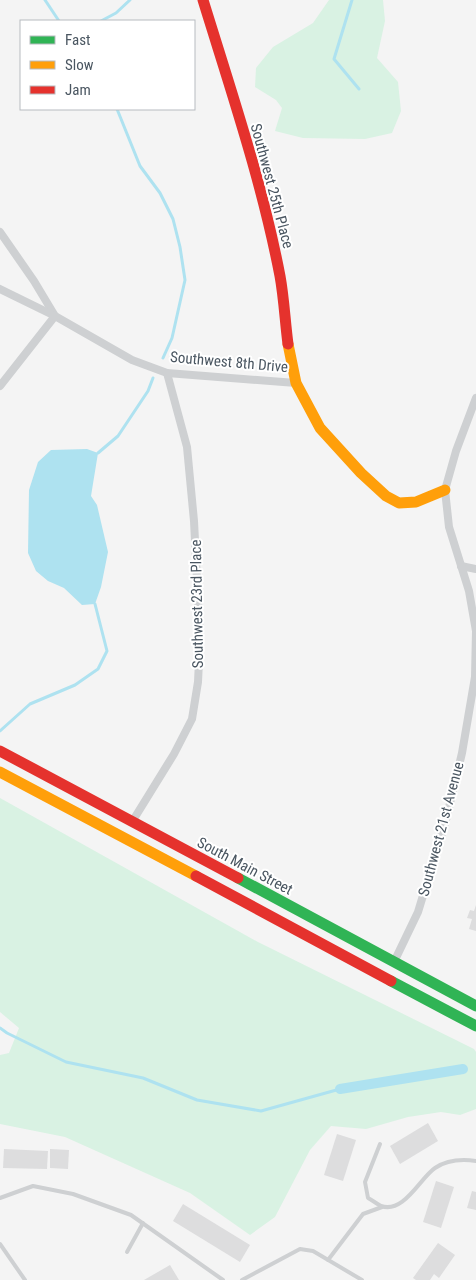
<svg xmlns="http://www.w3.org/2000/svg" width="476" height="1280" viewBox="0 0 476 1280" font-family="'Roboto Condensed',sans-serif">
	<style>
		.green { fill: #d9f2e3 }
		.water { fill: #aee2f0 }
		.lines { fill: none; stroke-linecap: round; stroke-linejoin: round }
		.stream { stroke: #aee2f0; stroke-width: 3 }
		.canal { stroke: #aee2f0; stroke-width: 10 }
		.building { fill: #ddddde }
		.lane { stroke: #ced0d2; stroke-width: 4 }
		.street { stroke: #ced0d2; stroke-width: 8 }
		.fast { stroke: #30b455; stroke-width: 11 }
		.slow { stroke: #ff9f0a; stroke-width: 11 }
		.jam { stroke: #e5322d; stroke-width: 11 }
		.labels { text-anchor: middle; dominant-baseline: central; stroke-width: 4; stroke-linejoin: round; paint-order: stroke }
		.street-label { font-size: 15px; fill: #4a5661; stroke: #fff }
	</style>
	<rect width="100%" height="100%" fill="#f4f4f4"/>
	<g class="green">
		<path d="M329 0H383L385 21 377 58 398 82 401 111 392 133 365 139 303 138 275 131 282 108 276 100 255 87 256 68 273 47 313 23Z"/>
		<path d="M0 798 258 942 474 1049 476 1052V1109L460 1115 441 1112 408 1117 366 1129 331 1126 310 1150 275 1217 250 1235 190 1193 65 1137 0 1124V1055L9 1053 19 1028 0 1012Z"/>
	</g>
	<path class="water" d="M87 449 98 453 91 496 97 505 108 552 101 587 95 604 82 605 64 588 48 581 36 571 28 553 29 490 38 462 51 450Z"/>
	<g class="lines">
		<g class="stream">
			<path d="M45 0 59 21"/>
			<path d="M352 0 334 59 359 89"/>
			<path d="M101 21 116 13 130 0"/>
			<path d="M117 109 140 166 160 193 173 219 180 247 185 280 172 338 163 358"/>
			<path d="M98 453 118 436 148 391 153 378"/>
			<path d="M0 731 30 704 75 685 98 669 107 651 95 604"/>
			<path d="M0 1028 7 1033 66 1062 143 1078 197 1100 261 1111 340 1089"/>
		</g>
		<path class="canal" d="M340 1089 463 1069"/>
	</g>
	<g class="building">
		<path d="M476 905V931L469 929 472 919 467 918 470 910 474 911Z"/>
		<path d="M428 1123 438 1141 400 1164 390 1146Z"/>
		<path d="M337 1134 356 1140 343 1181 324 1175Z"/>
		<path d="M4 1149 48 1151 47 1169 3 1168Z"/>
		<path d="M50 1149 69 1150 68 1169 50 1168Z"/>
		<path d="M436 1181 454 1187 441 1228 423 1222Z"/>
		<path d="M472 1191 476 1192V1210L467 1208Z"/>
		<path d="M183 1204 250 1245 240 1262 173 1221Z"/>
		<path d="M438 1243 455 1255 439 1278 434 1274 430 1280H416L413 1278Z"/>
		<path d="M170 1265 179 1280H144Z"/>
	</g>
	<g class="lines">
		<g class="lane">
			<path d="M380 1144 365 1182 368 1198C372 1200 377 1204 381 1206 404 1214 420 1178 435 1168 447 1160 462 1159 476 1161"/>
			<path d="M0 1198 33 1186 73 1194 131 1215 223 1280"/>
			<path d="M0 1244 25 1280"/>
			<path d="M127 1252 143 1223"/>
			<path d="M328 1260 363 1214 382 1207"/>
			<path d="M242 1280 300 1249 313 1251 362 1280"/>
		</g>
		<g class="street">
			<path d="M0 232 34 281 55 316 0 386"/>
			<path d="M0 289 55 316 132 360 167 373 296 383"/>
			<path d="M461 566 476 569"/>
			<path d="M132 822 174 754 192 719 198 682 200 640 194 521 187 447 167 373"/>
			<path d="M394 962 418 912 446 820 462 753 475 677 476 631 469 591 449 527 445 490 456 451 476 398"/>
		</g>
		<g class="fast">
			<path d="M238 878 476 1006"/>
			<path d="M391 981 476 1026"/>
		</g>
		<g class="slow">
			<path d="M288 344 296 383 320 428 361 473 386 496 399 503 416 502 445 490"/>
			<path d="M0 772 196 876"/>
		</g>
		<g class="jam">
			<path d="M203 0C231 91 262 182 280 276 284 298 285 321 288 344"/>
			<path d="M0 751 238 878"/>
			<path d="M196 876 391 981"/>
		</g>
	</g>
	<g class="labels">
		<g class="street-label">
			<text transform="translate(272 186) rotate(75)">Southwest 25th Place</text>
			<text transform="translate(229 362) rotate(5)">Southwest 8th Drive</text>
			<text transform="translate(197 604) rotate(-91)">Southwest 23rd Place</text>
			<text transform="translate(441 829) rotate(-75)">Southwest 21st Avenue</text>
			<text transform="translate(245 866) rotate(28)">South Main Street</text>
		</g>
	</g>
	<rect x="20" y="20" width="175" height="90" fill="#ffffff" stroke="#b7bbc0"/>
	<rect x="30" y="36" width="25" height="8" fill="#30b455" stroke="#b7bbc0"/>
	<text x="65" y="45" font-size="15" fill="#4a5661">Fast</text>
	<rect x="30" y="61" width="25" height="8" fill="#ff9f0a" stroke="#b7bbc0"/>
	<text x="65" y="70" font-size="15" fill="#4a5661">Slow</text>
	<rect x="30" y="86" width="25" height="8" fill="#e5322d" stroke="#b7bbc0"/>
	<text x="65" y="95" font-size="15" fill="#4a5661">Jam</text>
</svg>
